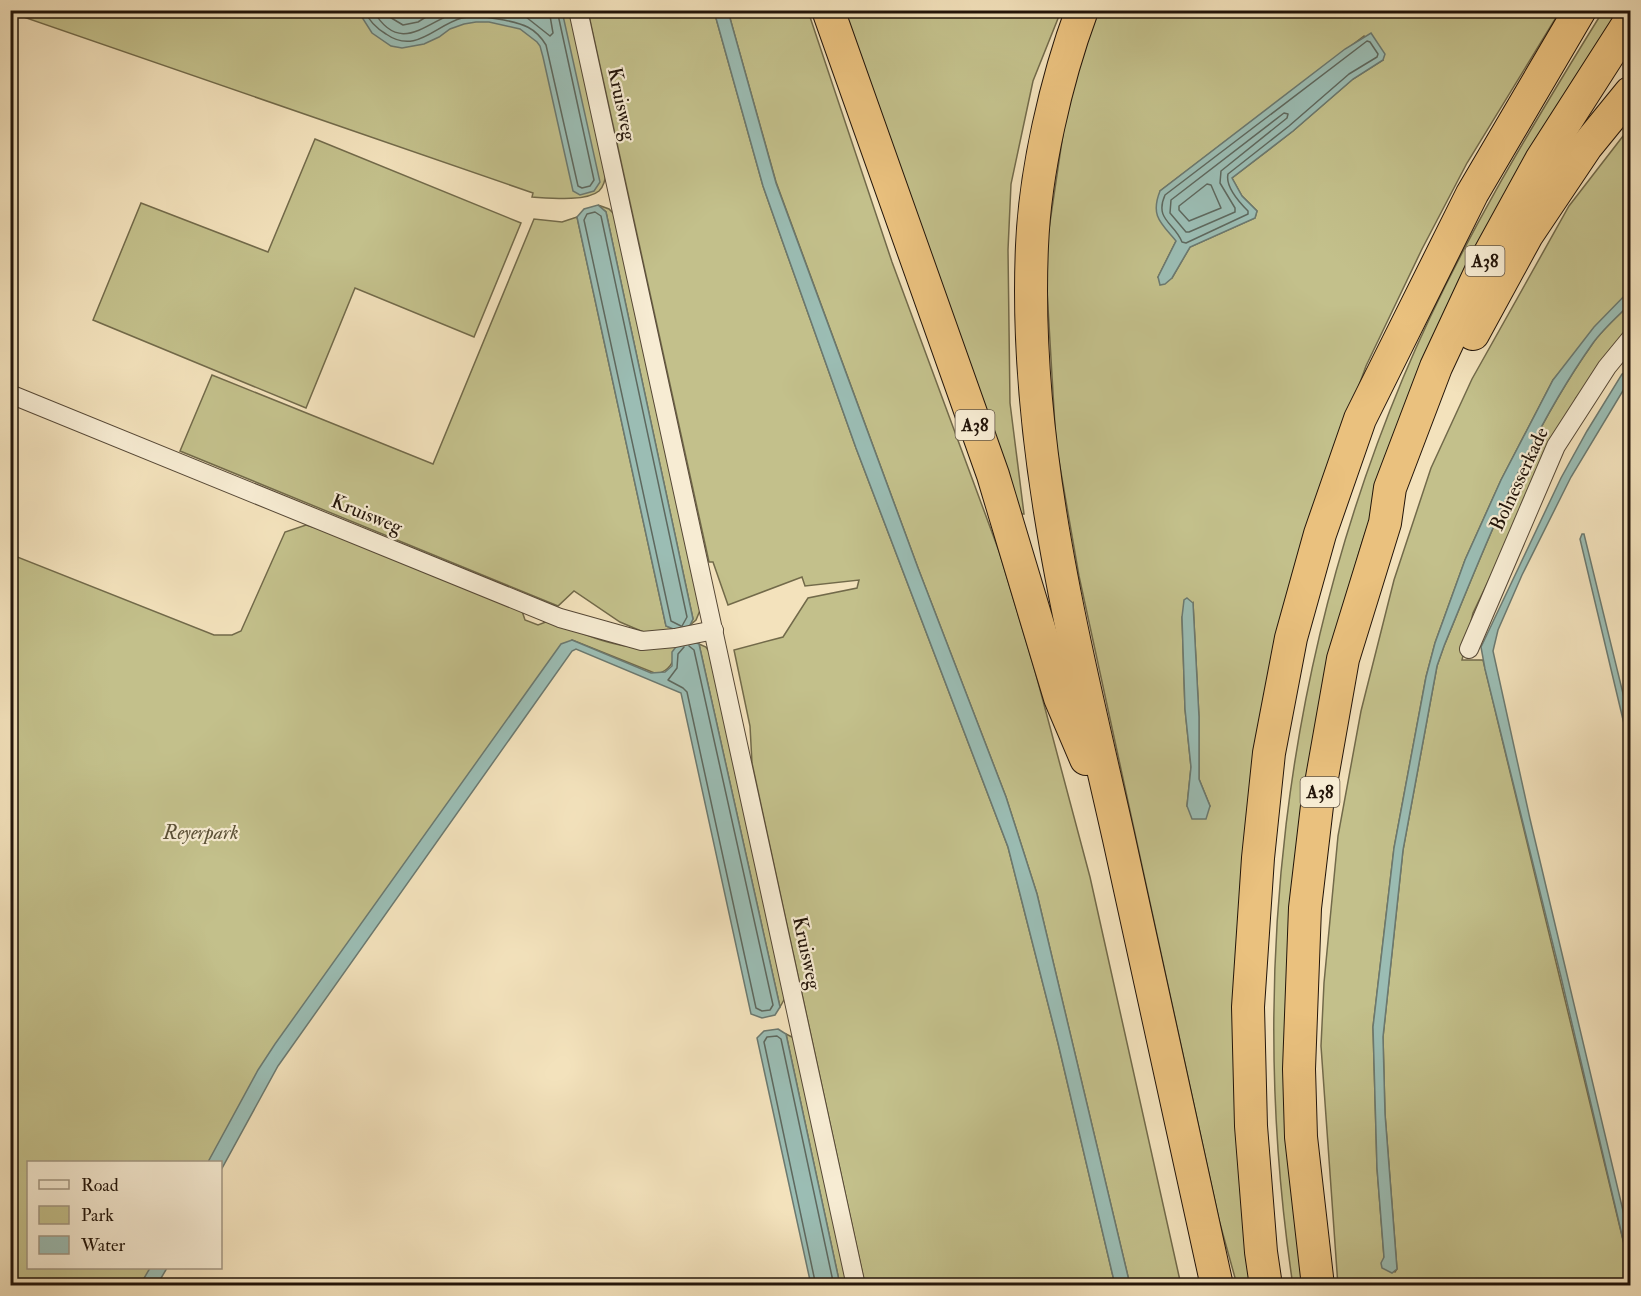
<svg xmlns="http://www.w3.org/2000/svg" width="1641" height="1296" viewBox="0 0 1641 1296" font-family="'IM FELL Double Pica',serif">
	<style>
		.green { fill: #c3c08b; stroke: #726a4a; stroke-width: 1.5; fill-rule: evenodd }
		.water { fill: #9bbdb4; stroke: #6b7970; stroke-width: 1.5 }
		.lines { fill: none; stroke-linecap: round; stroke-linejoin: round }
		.shore { stroke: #5e685e; stroke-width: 1.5 }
		.minor-casing { stroke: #564836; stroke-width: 20 }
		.motorway-casing { stroke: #221409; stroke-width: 34 }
		.minor { stroke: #f7ecd3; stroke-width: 18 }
		.motorway { stroke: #eac17e; stroke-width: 32 }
		.labels { text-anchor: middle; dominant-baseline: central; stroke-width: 4.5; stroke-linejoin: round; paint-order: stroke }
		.shield { fill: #f7ecd3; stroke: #625546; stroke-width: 1.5 }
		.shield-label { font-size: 18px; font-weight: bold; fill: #221409 }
		.street-label { font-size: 20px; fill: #221409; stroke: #f7ecd3 }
		.park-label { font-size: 20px; font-style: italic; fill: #5a5036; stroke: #f7ecd3 }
	</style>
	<rect width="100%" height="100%" fill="#f3e2bc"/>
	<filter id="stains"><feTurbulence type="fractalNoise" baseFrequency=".00333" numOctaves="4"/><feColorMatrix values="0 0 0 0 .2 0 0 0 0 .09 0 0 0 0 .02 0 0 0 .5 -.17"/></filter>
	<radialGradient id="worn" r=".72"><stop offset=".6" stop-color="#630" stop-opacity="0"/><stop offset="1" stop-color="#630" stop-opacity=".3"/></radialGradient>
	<g class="green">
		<path d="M561 10 563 15 562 11H570L606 173C605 180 604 186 599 191 586 202 549 198 532 197L533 193 15 14 11 17 10 11Z"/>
		<path d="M588 11H714L763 186 782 240 856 448 1008 847 1058 1043 1115 1285H865L752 763 750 726 734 650 783 637 808 598 857 588 859 580 805 586 802 577 728 605 713 562H709Z"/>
		<path d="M728 11H808L892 262 1000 554 1034 667 1090 877 1181 1285H1130L1037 894 1006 797 918 568 776 182Z"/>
		<path d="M842 11H1061L1033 81 1011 184 1008 250 1010 403 1024 514H1021Z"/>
		<path d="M1098 11H1560L1467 163 1422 249 1366 366 1315 506 1254 767 1252 1285H1237L1219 1220 1079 576 1056 444 1045 256 1070 87ZM1364 36 1383 60 1353 79 1293 131 1232 178 1242 196 1257 211 1255 218 1190 247 1172 278 1158 277 1176 241 1160 191ZM1193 603 1199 717V779L1210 806H1187L1191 767 1185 709 1182 617Z"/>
		<path d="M1603 11H1627L1393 452 1362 543 1342 611 1322 700 1309 1285 1293 1286C1247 979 1284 664 1403 378 1457 249 1530 129 1603 11Z"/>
		<path d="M1630 127V290L1553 380 1501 480 1465 560 1435 643 1426 677 1394 848 1373 1027 1377 1168 1384 1257 1395 1272 1397 1269 1385 1114 1383 1037 1403 850 1437 666 1444 646C1487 541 1527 436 1593 343 1603 329 1618 316 1630 304V335L1576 398 1473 613 1462 660H1483L1630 1269V1285L1338 1286 1321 1046 1324 983 1338 836 1361 711 1394 580 1431 468 1472 379 1569 206Z"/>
		<path d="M315 139 521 223 474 337 355 288 306 408 93 320 141 203 268 252Z"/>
		<path d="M598 205 609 209 615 215 701 608 696 620 689 626 693 619 606 212Z"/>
		<path d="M577 217 666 626 676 630 648 634 620 622 574 591 558 606 180 451 212 375 433 464 534 219 562 222Z"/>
		<path d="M306 525 346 537 522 611 525 620 538 625 551 620C593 639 633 656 680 644 674 657 673 670 657 674L572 640 274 1058 216 1162H28V1268H158L148 1285H11L10 554 214 635H232L241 631 285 532Z"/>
		<path d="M699 644 706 647 710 653 785 998 780 1007Z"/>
		<path d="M786 1034 794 1038 848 1285H840Z"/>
	</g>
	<g class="water">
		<path d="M358 11H562L600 182 594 191 580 195 573 191 543 57 540 46 537 42 520 29 489 22H476L464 24 450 29 439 37 424 44 402 48 391 46 372 33Z"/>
		<path d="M714 11H728L776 183 918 568 1006 797 1037 894 1130 1285H1115L1058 1043 1008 847 856 448 782 240 763 186Z"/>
		<path d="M1371 33 1385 54 1383 60 1353 79 1293 131 1232 178 1242 196 1257 211 1255 218 1190 247 1172 278 1165 284 1160 285 1158 277 1176 241C1161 223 1150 216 1160 191L1345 49Z"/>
		<path d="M598 205 606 212 693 619 689 627 692 641 699 644 780 1007 775 1015 762 1018 751 1014 681 693 576 649 572 651 278 1066 221 1170 220 1162H208L258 1070 275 1044 561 644 572 640 651 673 665 672 672 666V652L679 643 676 630 666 626 577 217 584 209Z"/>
		<path d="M1630 290V304C1618 316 1603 329 1593 343 1527 436 1487 541 1444 646L1437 666 1403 850 1383 1037 1385 1114 1397 1269 1392 1273 1382 1268 1381 1263 1384 1257 1377 1168 1373 1027 1394 848 1426 677 1435 643 1465 560 1501 480 1553 380 1594 327Z"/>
		<path d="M1626 372 1630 376V379L1571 477 1522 575 1498 630 1493 651 1530 819 1630 1240V1269L1561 977 1485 669 1481 647 1561 478 1587 431 1622 374Z"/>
		<path d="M1582 534H1584L1630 722V749L1580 539Z"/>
		<path d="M1187 598 1193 603 1199 717V779L1210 806 1206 819H1192L1187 806 1191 767 1185 709 1182 617 1184 600Z"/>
		<path d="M778 1029 786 1034 840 1285H811L757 1038 764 1031Z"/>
		<path d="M150 1268H167L157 1285H140Z"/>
	</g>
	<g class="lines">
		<g class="shore">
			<path d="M364 10C369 21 376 28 386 34 416 55 435 25 462 18 479 14 488 18 504 20 523 24 535 27 546 45L578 186 582 188 590 186 594 180 557 10"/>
			<path d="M373 10C401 59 429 18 463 10"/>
			<path d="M383 10 388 16 403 25 418 22 437 10"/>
			<path d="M497 10 526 17 550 36 553 33 549 10"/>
			<path d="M1367 41 1370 42 1378 54 1377 57 1349 74 1289 126 1228 174C1225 187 1239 202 1248 211V214L1186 243 1182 242C1175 223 1154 220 1165 195Z"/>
			<path d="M1284 113 1288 114 1287 118 1221 171 1220 183 1235 208V212L1189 232H1186L1170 213 1171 200Z"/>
			<path d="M1207 184 1211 185 1221 208 1189 221 1179 210V206Z"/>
			<path d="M681 626 671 621 584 220 587 214 595 212 601 216 687 617 682 626"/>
			<path d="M684 647 678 654 677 668 668 680 683 688 687 692 756 1008 762 1011 770 1010 773 1005 694 650 689 646"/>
			<path d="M816 1286 764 1042 767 1037 777 1036 781 1039 834 1286"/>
		</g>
		<g class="minor-casing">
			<g id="minor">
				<path d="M578 10 856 1286"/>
				<path d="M10 394 560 618 642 641 675 638 714 630"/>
				<path d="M1469 649 1556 446 1607 367 1630 339"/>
			</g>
		</g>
		<g class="motorway-casing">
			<g id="motorway">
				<path d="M828 10 993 475 1060 698 1086 759"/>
				<path d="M1082 10C1056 80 1035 172 1032 246 1023 447 1075 644 1119 839 1152 988 1184 1137 1217 1286"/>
				<path d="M1473 334 1527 235 1586 147 1630 93"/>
				<path d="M1266 1286 1261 1252 1251 1126 1248 1007 1258 858 1269 753 1291 638 1320 534 1360 419 1472 194 1580 10"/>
				<path d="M1318 1286 1301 1137 1299 1069 1305 908 1317 806 1343 659 1385 523 1390 488 1436 367 1485 262 1541 160 1630 21"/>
			</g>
		</g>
		<use href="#minor" class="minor"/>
		<use href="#motorway" class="motorway"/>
	</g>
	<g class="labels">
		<g class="shield">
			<rect x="1465.5" y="246" width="39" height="30" rx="4.5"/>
			<rect x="955.5" y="410" width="39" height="30" rx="4.5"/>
			<rect x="1300.5" y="777" width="39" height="30" rx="4.5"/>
		</g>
		<g class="shield-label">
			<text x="1485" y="261">A38</text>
			<text x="975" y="425">A38</text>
			<text x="1320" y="792">A38</text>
		</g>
		<g class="street-label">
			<text transform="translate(622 104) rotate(78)">Kruisweg</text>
			<text transform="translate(1519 479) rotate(-65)">Bolnesserkade</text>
			<text transform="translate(367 514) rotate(22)">Kruisweg</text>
			<text transform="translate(807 953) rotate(78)">Kruisweg</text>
		</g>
		<g class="park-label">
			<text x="201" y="832">Reyerpark</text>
		</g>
	</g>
	<rect width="1641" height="1296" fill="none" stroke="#f3e2bc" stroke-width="36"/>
	<rect x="12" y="12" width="1617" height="1272" fill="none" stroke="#221409" stroke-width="3"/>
	<rect x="18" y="18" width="1605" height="1260" fill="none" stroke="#221409" stroke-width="1.5"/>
	<rect x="27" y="1161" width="195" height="108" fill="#f7ecd3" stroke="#a29682" stroke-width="1.5"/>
	<rect x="39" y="1180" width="30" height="9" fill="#f7ecd3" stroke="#a29682" stroke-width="1.5"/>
	<text x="81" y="1191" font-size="18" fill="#221409">Road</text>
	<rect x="39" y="1206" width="30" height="18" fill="#c3c08b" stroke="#a29682" stroke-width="1.5"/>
	<text x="81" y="1221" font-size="18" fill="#221409">Park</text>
	<rect x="39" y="1236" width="30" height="18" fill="#9bbdb4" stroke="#a29682" stroke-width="1.5"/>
	<text x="81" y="1251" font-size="18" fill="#221409">Water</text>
	<rect width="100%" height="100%" filter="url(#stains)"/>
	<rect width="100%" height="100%" fill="url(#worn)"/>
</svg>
